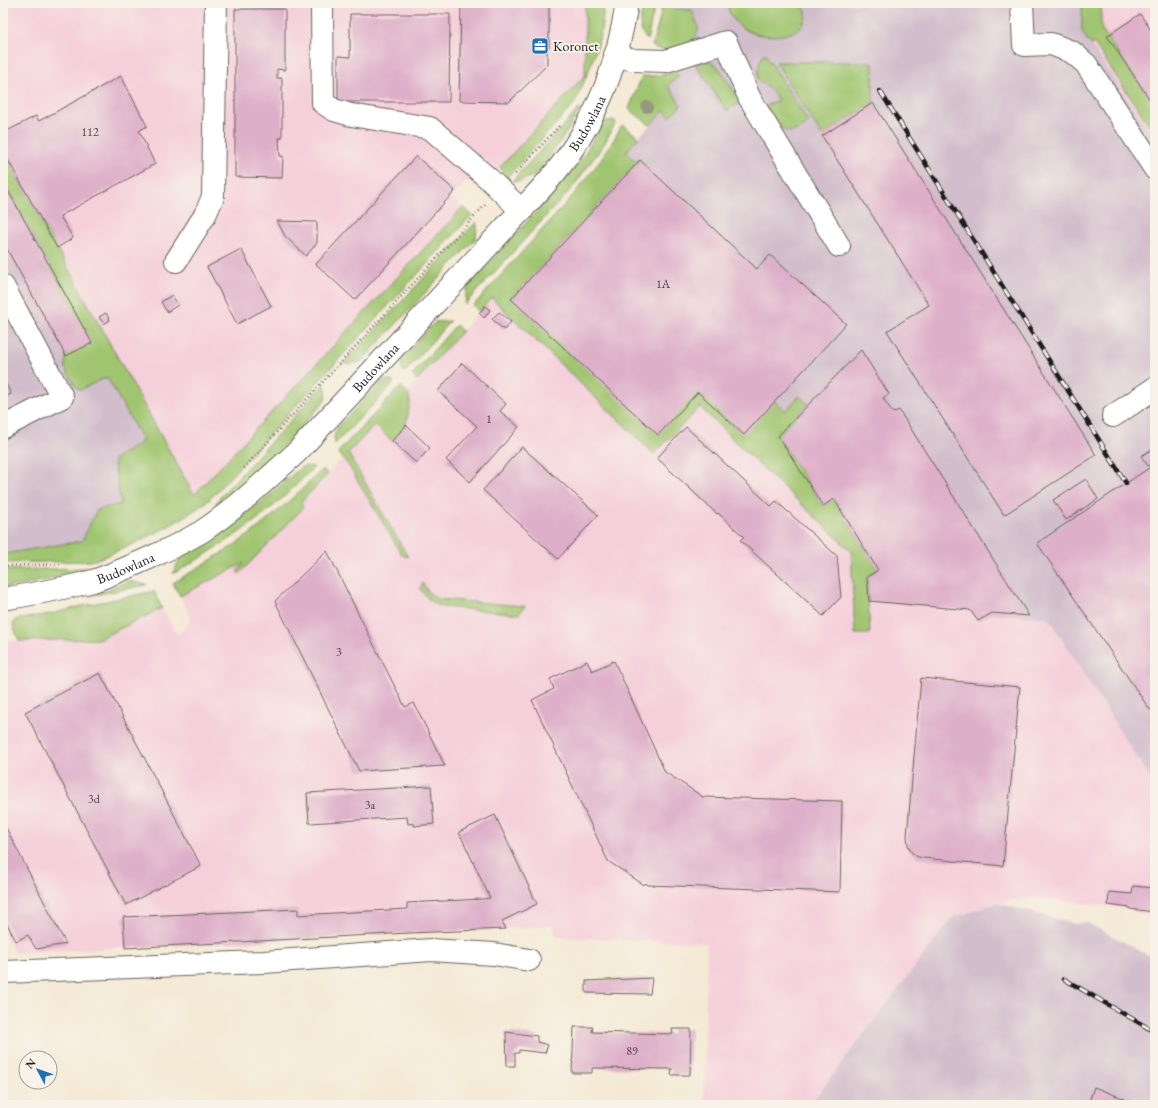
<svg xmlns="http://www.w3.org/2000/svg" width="1158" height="1108" viewBox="0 0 1158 1108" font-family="'EB Garamond',serif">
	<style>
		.built { fill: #f5cfda }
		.industrial { fill: #d1bdcb }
		.green { fill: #a0c570; stroke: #5e7046 }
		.building { fill: #deafc9 }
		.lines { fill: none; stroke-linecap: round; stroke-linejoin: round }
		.minor-casing { stroke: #68645c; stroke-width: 24 }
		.path { stroke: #68645c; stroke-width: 2.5; stroke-dasharray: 1 3; stroke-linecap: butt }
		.minor { stroke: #fff; stroke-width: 22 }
		.rail-casing { stroke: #1c1c1c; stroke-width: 4.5 }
		.rail { stroke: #f7f3e8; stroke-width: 3; stroke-dasharray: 9; stroke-linecap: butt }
		.tree { fill: #96997f }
		.labels { text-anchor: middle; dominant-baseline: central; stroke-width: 3.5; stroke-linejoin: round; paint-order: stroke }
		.number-label { font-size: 12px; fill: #4c4147 }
		.poi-label { font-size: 14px; fill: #1c1c1c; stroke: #f7f3e8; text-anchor: start }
		.street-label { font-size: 14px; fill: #1c1c1c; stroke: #f7f3e8 }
	</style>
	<rect width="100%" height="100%" fill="#f7f3e8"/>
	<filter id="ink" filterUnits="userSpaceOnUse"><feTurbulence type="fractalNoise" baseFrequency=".025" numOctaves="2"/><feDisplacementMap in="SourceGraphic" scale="8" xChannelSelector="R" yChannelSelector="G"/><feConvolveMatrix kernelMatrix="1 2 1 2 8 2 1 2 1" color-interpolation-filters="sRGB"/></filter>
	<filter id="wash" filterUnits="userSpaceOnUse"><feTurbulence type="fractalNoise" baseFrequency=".012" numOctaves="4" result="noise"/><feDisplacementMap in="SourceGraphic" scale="16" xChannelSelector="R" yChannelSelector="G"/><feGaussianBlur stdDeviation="0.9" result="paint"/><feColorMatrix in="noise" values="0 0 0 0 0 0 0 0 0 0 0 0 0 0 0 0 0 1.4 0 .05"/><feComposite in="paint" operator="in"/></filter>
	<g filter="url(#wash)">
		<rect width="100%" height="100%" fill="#f4e9d4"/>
		<g class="built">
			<path d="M3 3H585V74L479 190 468 180 452 197 463 207 194 496 3 151Z"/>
			<path d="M1082 3H1155V140L1082 32Z"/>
			<path d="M492 298 654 454 700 406 746 452 851 551 853 600 970 610 978 621 992 613 1049 618 1155 787V916L1139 914 1130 909 1081 903 1032 898 1022 901 1009 900 997 903 952 918 810 1105H704L707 943 557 937 552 925 506 929 409 933 15 953 3 931V641L99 639 162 608 178 635 191 620 180 596 246 562 336 465 407 392Z"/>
		</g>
		<g class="industrial">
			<path d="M667 3H1082V32L1155 140V787L1049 618 992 613 978 621 970 610 853 600 851 551 746 452 700 407 654 454 490 297 666 108Z"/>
			<path d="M3 151 191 489 97 510 82 541 3 554Z"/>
			<path d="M997 903 1076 924 1086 922 1155 959V1105H810L952 918Z"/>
		</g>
		<g class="green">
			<path d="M585 3H603C605 37 589 70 576 100L574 104 507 177 505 175 500 167 585 75Z"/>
			<path d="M644 3H655L653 14 647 40C636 26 641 19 644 3Z"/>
			<path d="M661 3H671L672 9 692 10C694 16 699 25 698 31 697 43 675 51 664 50 660 50 656 48 652 46L661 14Z"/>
			<path d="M730 3H800C804 7 807 11 806 16 803 39 764 39 748 31 741 28 736 23 732 17 729 12 727 8 730 3Z"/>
			<path d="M1082 3H1101V28L1155 107V134L1094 43 1091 45 1082 32Z"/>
			<path d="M765 53 809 123C805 125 800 129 795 131 782 137 772 115 766 106L778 100 770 88 769 89 767 86 758 80C757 71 759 60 765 53Z"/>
			<path d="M708 62 712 63 718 67 741 102 727 111 695 63Z"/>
			<path d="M776 62H873V103L822 136Z"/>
			<path d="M673 71 679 76 668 85 681 105 670 117 664 111 650 125 629 109 642 76C653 77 663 75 673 71Z"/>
			<path d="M580 108 567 132 536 175 520 181H512Z"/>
			<path d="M614 120 616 122 604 144 573 187 465 304 467 287 567 178C581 161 592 142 603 122Z"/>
			<path d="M622 125 639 137 626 152 635 161 638 159 640 160 511 299 698 392 775 402 786 411 799 396 808 404 778 436 823 506 834 499 878 570 867 577 870 634H855L851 551 746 452 700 407 654 454 492 298 479 312 473 306C496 281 519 255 543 229 573 196 601 165 622 125Z"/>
			<path d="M3 151 194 495 463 207 472 215 209 500C173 527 137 543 96 560L90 561 3 563V554L82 541 97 510 121 504 114 463 115 459 143 441 107 377 80 390 76 387 65 368 66 356 91 342 5 185 3 186Z"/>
			<path d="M476 222 477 226 476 238 361 362 350 364 344 363Z"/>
			<path d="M449 321H450L405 372 402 370 401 359 435 322Z"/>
			<path d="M456 325 462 331 417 380 412 375Z"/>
			<path d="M382 380 393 381 394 383 335 444 334 437 337 428Z"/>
			<path d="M324 384C328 390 327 396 323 403L270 460 244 483 215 505 221 496Z"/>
			<path d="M401 386 409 396 410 403 406 425 392 441 375 425 348 453 408 557 402 555 349 466 338 452Z"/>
			<path d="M305 466 314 467C302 479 290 492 277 503 245 531 209 553 173 574L180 558 214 537 236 522 264 500 300 468Z"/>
			<path d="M323 469 328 474 301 502 303 508 239 574 237 571 244 563 180 596 173 583C199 567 225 552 249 535 275 515 299 492 323 469Z"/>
			<path d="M91 568C62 577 33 584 3 588V570Z"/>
			<path d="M129 581 147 585 89 596Z"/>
			<path d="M423 583 428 592 437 599 525 606 519 614 443 607C432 604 426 598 420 588Z"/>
			<path d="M154 591 162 608 99 639 19 641 13 625 15 620 55 613 82 606Z"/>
		</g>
		<g id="blocks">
			<g class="building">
				<path d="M461 3H549V47L547 48V65L509 102 459 101Z"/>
				<path d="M235 9H285V70L277 69V78H282V138H279L280 156H283L282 178 235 177Z"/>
				<path d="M350 14H450L449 102H338V56L350 57Z"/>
				<path d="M1140 14 1155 36V107L1107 36Z"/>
				<path d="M121 76 147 126 139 131 155 164 60 216 73 238 57 248 3 151V133L36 116 39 121Z"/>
				<path d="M873 103 1096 455 1004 515 887 331 929 305 822 136Z"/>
				<path d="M416 156 455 191 355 300 316 264Z"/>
				<path d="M640 160 757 269 770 255 846 324 744 435 698 392 658 435 511 299Z"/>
				<path d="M5 185 92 343 66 356 3 242V186Z"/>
				<path d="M277 221 317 222V243L306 256 285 236Z"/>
				<path d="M241 249 271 306 237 324 207 267Z"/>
				<path d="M172 295 178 305 167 312 161 302Z"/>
				<path d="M485 306 490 310 484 318 479 313Z"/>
				<path d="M499 312 511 322 504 330 492 319Z"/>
				<path d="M106 313 110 320 104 324 99 317Z"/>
				<path d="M861 350 889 394 883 398 893 413 899 410 1029 616 992 613 978 621 970 610 869 601 867 577 878 570 834 499 823 506 778 436Z"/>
				<path d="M462 363 506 404 500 411 519 427 470 482 446 460 477 426 438 391Z"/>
				<path d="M3 378 11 394 3 398Z"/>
				<path d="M406 425 430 448 416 463 392 441Z"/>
				<path d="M686 427 771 506 776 501 837 556 841 597 823 616 740 540 744 537 718 513 717 514 657 458Z"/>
				<path d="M522 447 598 515 558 559 483 490Z"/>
				<path d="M1154 448 1155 449V461L1148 466 1141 456Z"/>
				<path d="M1155 464V707L1150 710 1037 543Z"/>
				<path d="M1086 479 1098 499 1066 520 1053 500Z"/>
				<path d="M327 551 405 707 414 703 445 766 359 771 275 601Z"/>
				<path d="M587 661 592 671 614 661 665 772 703 797 842 801 840 892 648 885 646 883 644 885 608 861 532 700 554 689 550 679Z"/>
				<path d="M100 673 201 866 126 905 25 712Z"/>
				<path d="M921 678 1020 687 1003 866 923 858 918 857 911 852 908 845 907 836Z"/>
				<path d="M431 786 434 824 414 826V823L408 824 407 817 309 823 307 793Z"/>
				<path d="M495 815 537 904 502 921 506 929 409 933 125 948 123 917 298 909V915L407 909V903L482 899 490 898 459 832Z"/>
				<path d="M3 822 54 921 66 944 36 949 28 935 16 941 3 916Z"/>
				<path d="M1133 886 1155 888V912L1130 909V908L1108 905 1109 892 1132 894Z"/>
				<path d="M652 978 650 994 586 993V981Z"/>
				<path d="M574 1027H593L592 1032 673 1034 672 1029H691L690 1075H671L672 1069 592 1068V1073H572Z"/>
				<path d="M506 1032 537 1036V1042L548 1045 545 1053 519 1050V1053H515V1066H507Z"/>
				<path d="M1094 1087 1140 1105H1088Z"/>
			</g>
		</g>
	</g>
	<g filter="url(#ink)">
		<use href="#blocks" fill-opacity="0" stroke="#68645c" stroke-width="1"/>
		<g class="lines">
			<g class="minor-casing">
				<g id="minor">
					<path d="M321 3 322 9 323 103 334 110 351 115 430 128 489 179 522 211"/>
					<path d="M1022 3 1024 45 1051 44 1072 52 1086 64 1155 169"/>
					<path d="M615 55 634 60 666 61 726 42 749 97 839 246"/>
					<path d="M176 261 205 215 213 197 216 3"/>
					<path d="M3 286 62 397 3 427"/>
					<path d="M1113 416 1155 388"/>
					<path id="s1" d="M3 599C33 594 63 589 93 581 111 575 129 567 147 559 165 551 184 542 201 532 236 509 266 480 297 452L528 203C543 187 559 170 571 151 583 134 594 114 602 95 614 67 622 33 627 3"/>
					<path d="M3 972 264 962 431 950 494 954 529 960"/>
				</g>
			</g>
			<g class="path">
				<path d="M515 174 560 125"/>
				<path d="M244 468 485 205"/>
				<path d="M3 566 62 564"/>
			</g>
			<use href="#minor" class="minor"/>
			<g class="rail-casing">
				<g id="rail">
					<path d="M880 91 1126 483"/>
					<path d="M1064 979 1155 1032"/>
				</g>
			</g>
			<use href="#rail" class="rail"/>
		</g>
		<circle class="tree" cx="647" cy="107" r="6"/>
	</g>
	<defs>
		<g id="office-square" transform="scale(0.9)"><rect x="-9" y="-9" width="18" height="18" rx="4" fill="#1f6fb2" stroke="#f7f3e8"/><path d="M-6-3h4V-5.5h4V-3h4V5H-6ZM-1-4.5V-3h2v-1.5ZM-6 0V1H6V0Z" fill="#fff"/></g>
	</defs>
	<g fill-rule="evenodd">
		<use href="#office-square" x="540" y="46"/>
	</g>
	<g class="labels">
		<g class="number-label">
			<text x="90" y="132">112</text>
			<text x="663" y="284">1A</text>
			<text x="489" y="419">1</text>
			<text x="339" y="652">3</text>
			<text x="94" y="799">3d</text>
			<text x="370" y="805">3a</text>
			<text x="632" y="1051">89</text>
		</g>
		<g class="poi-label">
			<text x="553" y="46">Koronet</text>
		</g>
		<g class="street-label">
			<text stroke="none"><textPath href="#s1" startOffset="775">Budowlana</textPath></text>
			<text stroke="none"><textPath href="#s1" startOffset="451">Budowlana</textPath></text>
			<text stroke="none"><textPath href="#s1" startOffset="127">Budowlana</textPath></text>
		</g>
	</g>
	<rect width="1158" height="1108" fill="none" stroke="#f7f3e8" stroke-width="16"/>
	<g transform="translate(38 1070) rotate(311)"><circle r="19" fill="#f7f3e8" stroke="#9f9d96"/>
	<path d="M0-3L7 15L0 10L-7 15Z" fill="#1f6fb2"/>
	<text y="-6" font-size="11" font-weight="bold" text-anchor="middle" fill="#1c1c1c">N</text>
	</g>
</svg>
